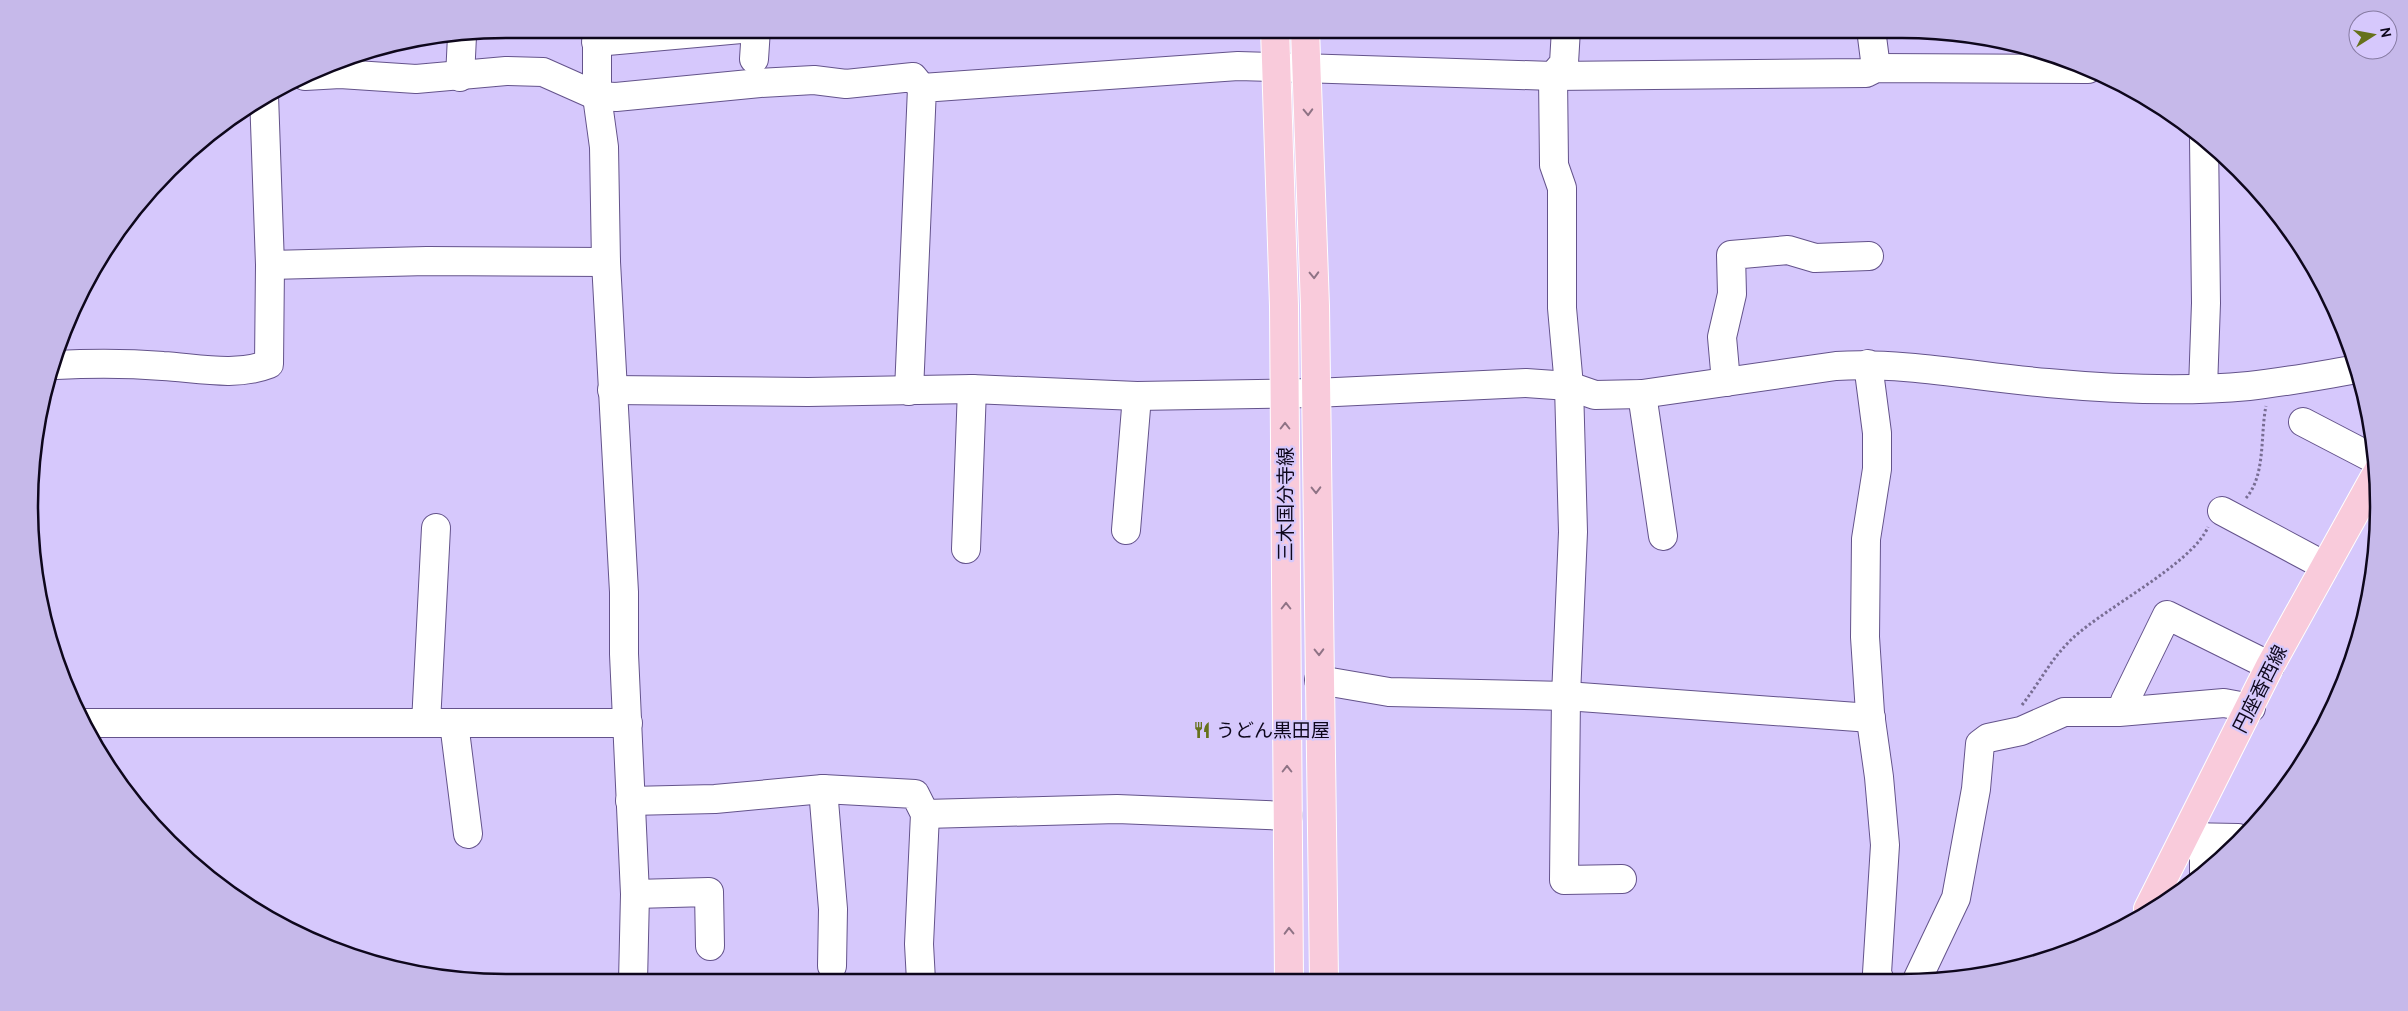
<svg xmlns="http://www.w3.org/2000/svg" width="2408" height="1011" viewBox="0 0 2408 1011" font-family="Cabin,'Noto Sans JP',sans-serif">
	<style>
		.lines { fill: none; stroke-linecap: round; stroke-linejoin: round }
		.minor-casing { stroke: #64538b; stroke-width: 30 }
		.major-casing { stroke: #fff; stroke-width: 30 }
		.path { stroke: #786d93; stroke-width: 3; stroke-dasharray: 2.5 2.5; stroke-linecap: butt }
		.minor { stroke: #fff; stroke-width: 28 }
		.major { stroke: #f9cbdb; stroke-width: 28 }
		.oneway { stroke: #8f7385 }
		.labels { text-anchor: middle; dominant-baseline: central; stroke-width: 4.5; stroke-linejoin: round; paint-order: stroke }
		.street-label { font-size: 19px; fill: #0e071c; stroke: #d6c8fc }
		.poi-label { font-size: 19px; fill: #0e071c; stroke: #d6c8fc; text-anchor: start }
		.rim { fill: none; stroke: #0e071c; stroke-width: 2.5 }
	</style>
	<rect width="100%" height="100%" fill="#d6c8fc"/>
	<g class="lines">
		<g class="minor-casing">
			<g id="minor">
				<path d="M597 29V96L604 147 606 262 624 592V654L635 894 633 982"/>
				<path d="M1566 29 1564 63 1553 76 1554 165 1562 188V308L1569 386 1573 532 1566 696 1564 880 1622 879"/>
				<path d="M1871 29 1876 68"/>
				<path d="M596 42 741 29"/>
				<path d="M754 59 756 29"/>
				<path d="M305 76 340 74 416 79 506 71 543 72 597 96 616 97 760 83 814 80 846 84 913 77 922 88"/>
				<path d="M460 77 462 36"/>
				<path d="M270 265 427 261 606 262"/>
				<path d="M1868 364 1877 433V469L1866 539 1865 637 1870 713 1879 777 1885 845 1877 973 1879 978"/>
				<path d="M56 365C92 363 127 363 163 366 197 368 236 377 269 364L270 265 264 95"/>
				<path d="M1726 382 1722 337 1732 294 1731 255 1788 250 1815 258 1869 256"/>
				<path d="M2203 388 2206 303 2204 138"/>
				<path d="M612 390 808 392 972 389 1137 396 1315 393 1526 383 1569 386 1595 395 1642 394 1836 366C1907 362 1977 377 2048 383 2112 389 2184 392 2249 386 2286 382 2322 375 2358 369"/>
				<path d="M909 391 922 88 1238 66 1553 76 1866 73 1876 68 2088 69"/>
				<path d="M1642 394 1663 536"/>
				<path d="M2303 422 2376 460"/>
				<path d="M2222 511 2325 566"/>
				<path d="M1126 530 1137 396"/>
				<path d="M966 549 972 389"/>
				<path d="M1319 680 1389 692 1566 696 1871 718"/>
				<path d="M2125 701 2167 615 2270 666"/>
				<path d="M85 723H628"/>
				<path d="M426 723 436 528"/>
				<path d="M454 723 468 834"/>
				<path d="M823 789 833 909 832 966"/>
				<path d="M630 801 715 799 823 789 915 794 925 814 919 944 921 981"/>
				<path d="M925 814 1117 809 1288 816"/>
				<path d="M2185 837 2238 838"/>
				<path d="M2204 873V837"/>
				<path d="M635 894 709 892 710 946"/>
				<path d="M1918 978 1956 898 1976 789 1980 744 1988 738 2021 731 2064 712H2119L2224 703 2251 708"/>
			</g>
		</g>
		<g class="major-casing">
			<g id="major">
				<path d="M1275 29 1284 306 1289 980"/>
				<path d="M1305 29 1315 306 1324 980"/>
				<path d="M2148 909 2270 666 2378 471"/>
			</g>
		</g>
		<g class="path">
			<path d="M2246 498C2266 475 2260 435 2266 406"/>
			<path d="M2022 705C2040 682 2052 657 2073 638 2106 607 2192 564 2208 527"/>
		</g>
		<use href="#minor" class="minor"/>
		<use href="#major" class="major"/>
	</g>
	<defs><path id="oneway-chevron" d="M-2-3.5L2.5 0L-2 3.5" fill="none" stroke-width="1.6" stroke-linecap="round" stroke-linejoin="round" transform="scale(1.25)"/></defs>
	<g class="oneway">
		<use href="#oneway-chevron" transform="translate(1308 112) rotate(88)"/>
		<use href="#oneway-chevron" transform="translate(1314 275) rotate(88)"/>
		<use href="#oneway-chevron" transform="translate(1285 426) rotate(-90)"/>
		<use href="#oneway-chevron" transform="translate(1316 490) rotate(89)"/>
		<use href="#oneway-chevron" transform="translate(1286 606) rotate(-90)"/>
		<use href="#oneway-chevron" transform="translate(1319 652) rotate(89)"/>
		<use href="#oneway-chevron" transform="translate(1287 769) rotate(-90)"/>
		<use href="#oneway-chevron" transform="translate(1289 931) rotate(-91)"/>
	</g>
	<defs>
		<g id="restaurant-bare" transform="scale(1.35)"><path d="M-5-6h1v4h1v-4h1v4h1v-4h1v5L-1.5 .5V6h-2V.5L-5-1ZM5-6V6H3V1.5H1.5Q1.5-4 5-6Z" fill="#66711b" stroke="#d6c8fc" stroke-width="2.5" paint-order="stroke"/></g>
	</defs>
	<g fill-rule="evenodd">
		<use href="#restaurant-bare" x="1202" y="730"/>
	</g>
	<g class="labels">
		<g class="street-label">
			<text transform="translate(1285 504) rotate(-90)">三木国分寺線</text>
			<text transform="translate(2260 689) rotate(-63)">円座香西線</text>
		</g>
		<g class="poi-label">
			<text x="1216" y="730">うどん黒田屋</text>
		</g>
	</g>
	<path d="M0 0H2408V1011H0ZM506 38H1902A468 468 0 0 1 2370 506V506A468 468 0 0 1 1902 974H506A468 468 0 0 1 38 506V506A468 468 0 0 1 506 38Z" fill="#c6b9ea" fill-rule="evenodd"/>
	<path class="rim" d="M506 38H1902A468 468 0 0 1 2370 506V506A468 468 0 0 1 1902 974H506A468 468 0 0 1 38 506V506A468 468 0 0 1 506 38Z"/>
	<g transform="translate(2373 35) rotate(79)"><circle r="24" fill="#d6c8fc" stroke="#867ba2"/>
	<path d="M0-4L9 19L0 12L-9 19Z" fill="#66711b"/>
	<text y="-8" font-size="14" font-weight="bold" text-anchor="middle" fill="#0e071c">N</text>
	</g>
</svg>
